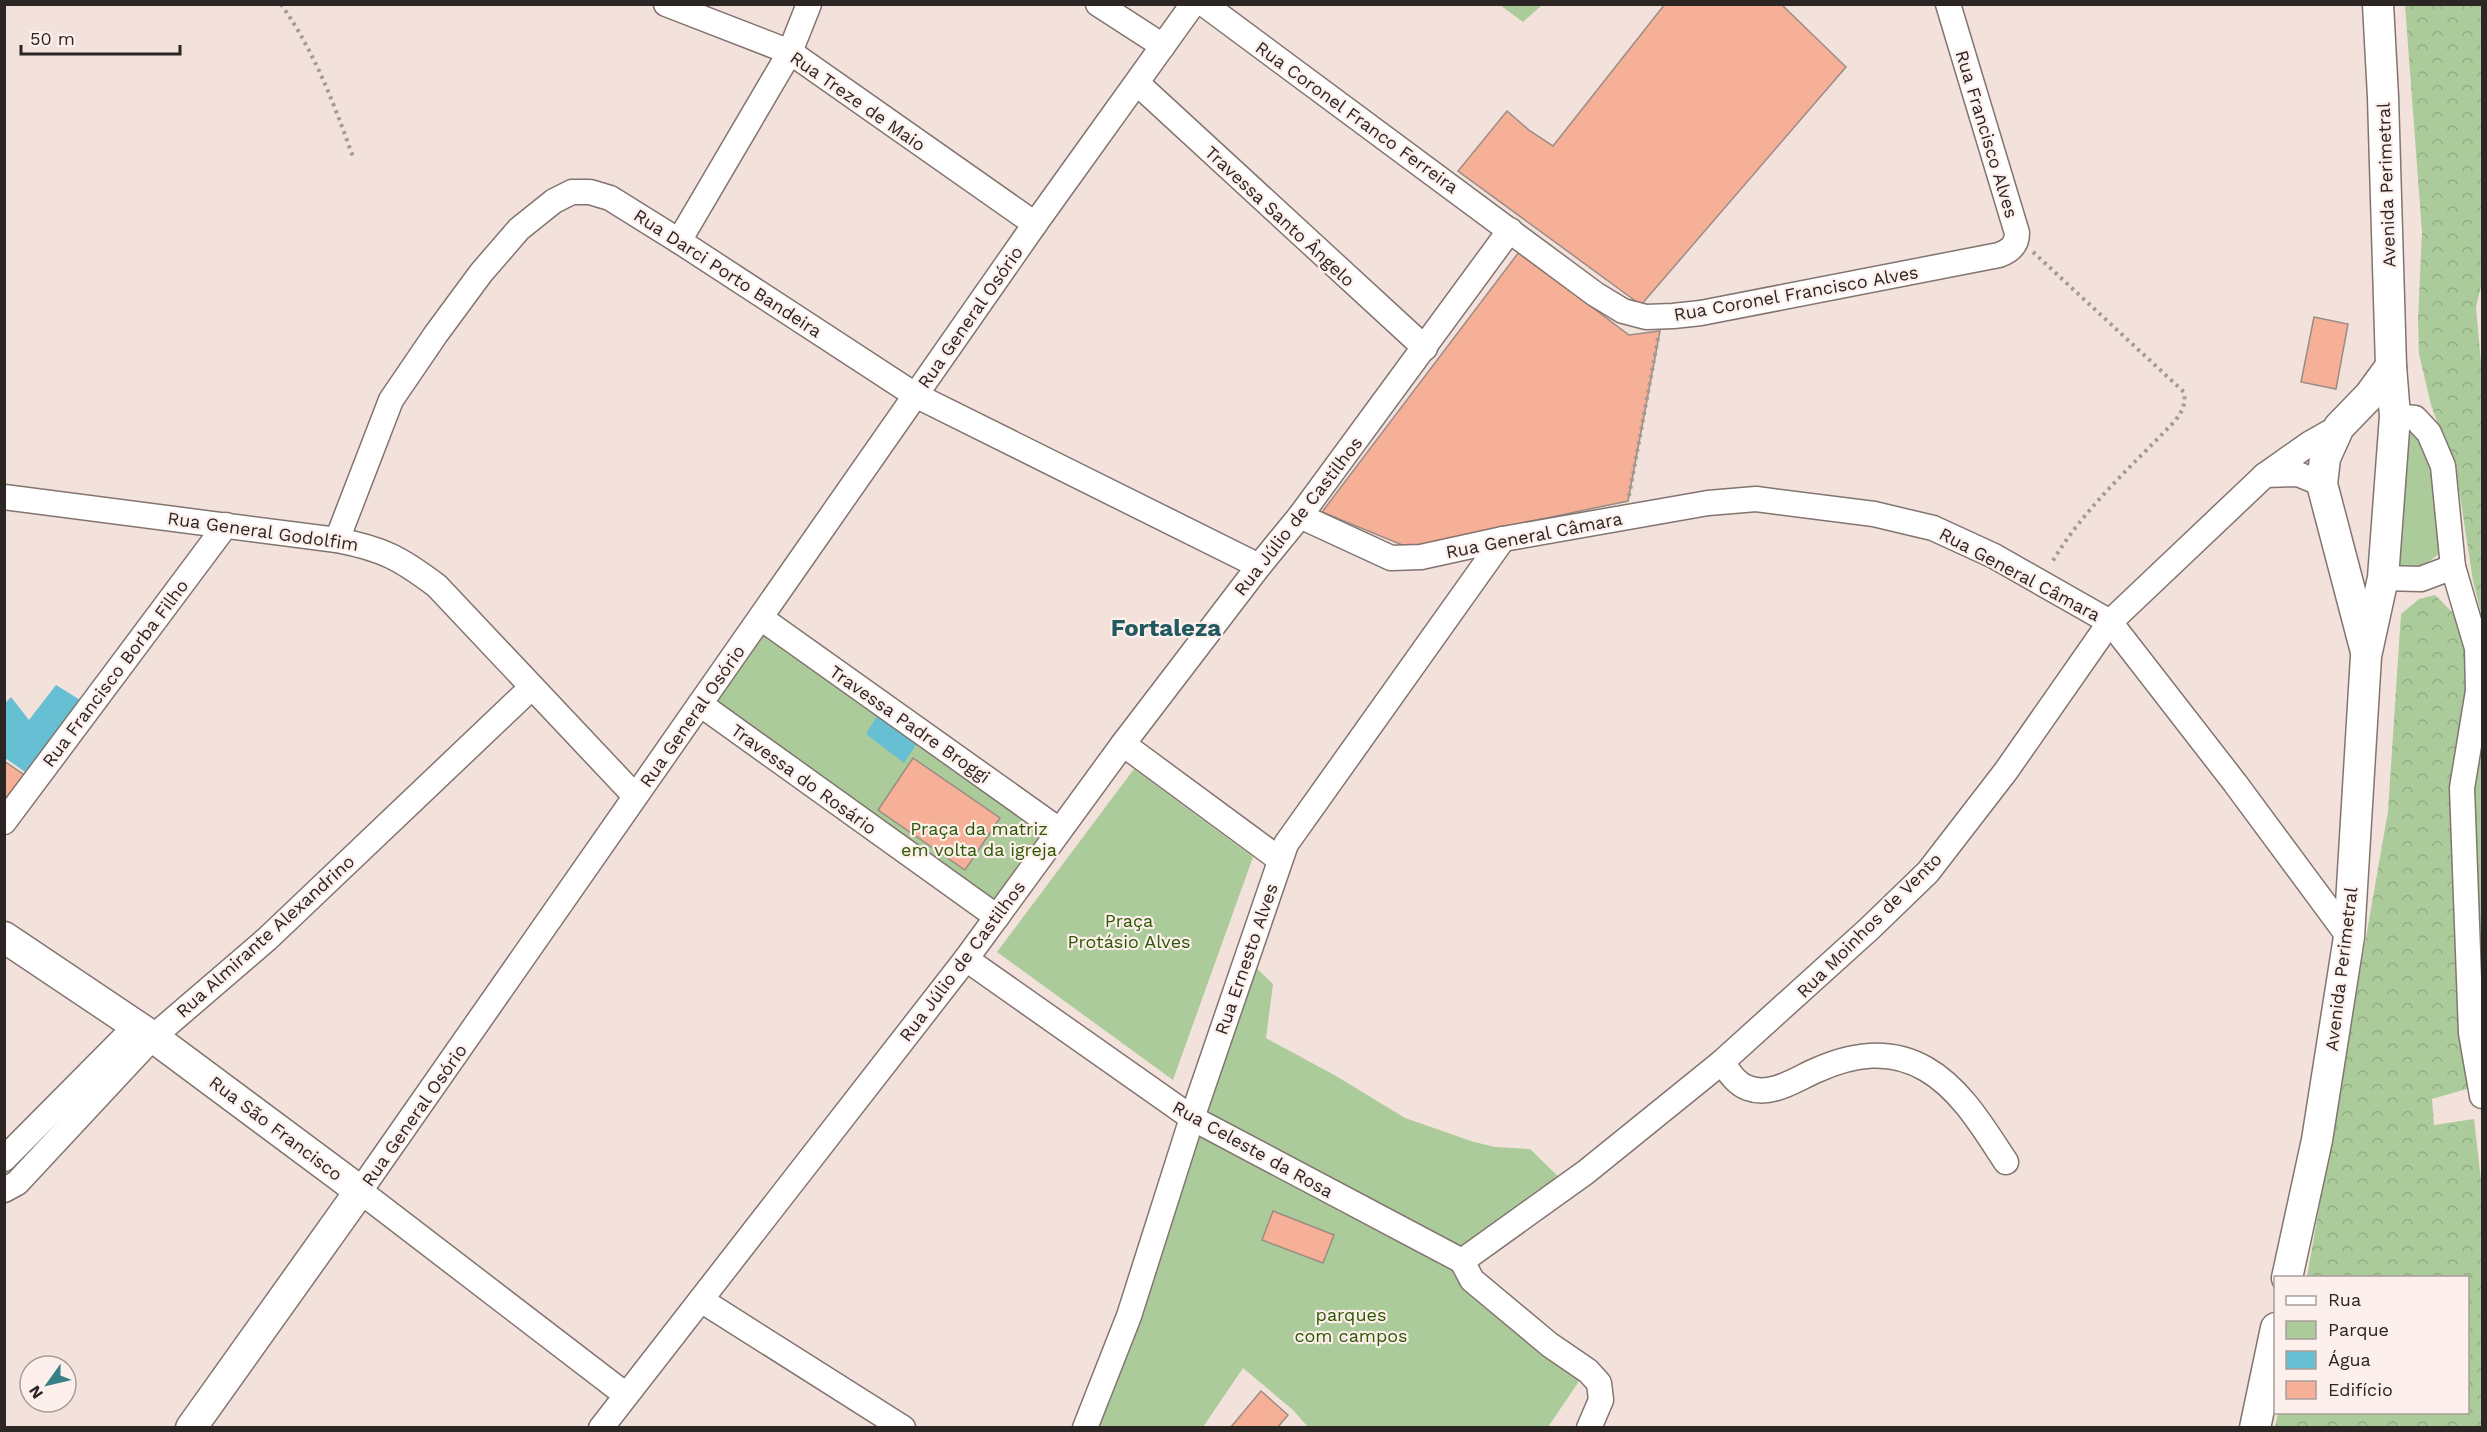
<svg xmlns="http://www.w3.org/2000/svg" width="2487" height="1432" viewBox="0 0 2487 1432" font-family="'Work Sans',sans-serif">
	<style>
		.green { fill: #abcb9a }
		.forest { fill: url(#forest-crowns) }
		.water { fill: #67bfd3 }
		.building { fill: #f6b097; stroke: #9b8c86; stroke-width: 1.5 }
		.lines { fill: none; stroke-linecap: round; stroke-linejoin: round }
		.minor-casing { stroke: #83746f; stroke-width: 27 }
		.major-casing { stroke: #83746f; stroke-width: 33 }
		.path { stroke: #a69994; stroke-width: 4; stroke-dasharray: 3 4.5; stroke-linecap: butt }
		.minor { stroke: #fff; stroke-width: 24 }
		.major { stroke: #fff; stroke-width: 30 }
		.labels { text-anchor: middle; dominant-baseline: central; stroke-width: 4.5; stroke-linejoin: round; paint-order: stroke }
		.street-label { font-size: 18px; fill: #2b2523; stroke: #fdefeb }
		.park-label { font-size: 18px; fill: #2b5801; stroke: #fdefeb }
		.district-label { font-size: 24px; font-weight: bold; fill: #205a60; stroke: #fdefeb }
	</style>
	<defs>
		<pattern id="forest-crowns" width="20" height="18" patternUnits="userSpaceOnUse" patternTransform="scale(1.5)"><rect width="20" height="18" fill="#abcb9a"/><path d="M2 6a3 3 0 1 1 6 0M12 15a3 3 0 1 1 6 0" fill="none" stroke="#93ae84"/></pattern>
	</defs>
	<rect width="100%" height="100%" fill="#f3e1db"/>
	<g class="green">
		<path d="M1500 5H1542L1523 22Z"/>
		<path d="M2414 426 2425 438 2449 546 2418 570 2393 574 2401 437Z"/>
		<path d="M761 620 1057 831 996 915 704 703Z"/>
		<path d="M2482 698V1071L2468 789Z"/>
		<path d="M1134 769 1253 857 1173 1080 997 952Z"/>
		<path d="M1250 962 1273 984 1266 1038 1336 1076 1405 1118 1474 1142 1495 1147 1530 1149 1568 1186 1462 1259 1195 1118Z"/>
		<path d="M1196 1125 1459 1266 1584 1374 1548 1427H1308L1293 1410 1243 1368 1203 1427 1090 1428Z"/>
	</g>
	<g class="forest">
		<path d="M2405 5H2482V282L2476 307 2482 375V616L2473 581 2457 476 2431 405 2419 354 2418 320 2422 232Z"/>
		<path d="M2435 595 2468 628 2471 731 2470 1088 2432 1099 2434 1125 2474 1119 2482 1189V1427L2275 1428 2278 1413 2468 1412V1278L2307 1277 2388 811 2401 614 2419 599Z"/>
	</g>
	<g class="water">
		<path d="M56 685 85 703 31 776 5 758V703L11 697 29 720Z"/>
		<path d="M882 708 921 737 904 763 866 734Z"/>
	</g>
	<g class="building">
		<path d="M1665 4H1781L1846 67 1641 305 1458 171 1507 111 1530 131 1553 146Z"/>
		<path d="M1519 252 1629 335 1660 331 1628 501 1407 547 1322 512Z"/>
		<path d="M2314 317 2348 324 2336 389 2301 382Z"/>
		<path d="M913 758 1000 818 965 870 878 810Z"/>
		<path d="M4 761 26 776 4 806Z"/>
		<path d="M1273 1211 1334 1235 1323 1263 1262 1240Z"/>
		<path d="M1261 1391 1288 1415 1277 1428H1230Z"/>
	</g>
	<g class="lines">
		<g class="minor-casing">
			<g id="minor">
				<path d="M666 4 790 52 1035 224"/>
				<path d="M1098 4 1163 46"/>
				<path d="M1204 4 1595 294 1623 311 1646 317 1673 316 1701 313 1999 255C2010 251 2017 245 2017 233L1948 4"/>
				<path d="M1137 83 1425 348"/>
				<path d="M679 241 790 52 809 4"/>
				<path d="M2395 416 2415 418 2429 433 2443 466 2453 567 2477 648 2478 691 2462 788 2471 1033 2482 1096"/>
				<path d="M2265 475 2298 474 2322 484"/>
				<path d="M4 497 337 540C383 549 400 558 437 586L635 796"/>
				<path d="M1300 516 1391 558 1421 557 1503 539 1708 503 1756 499 1874 514 1933 528 1994 556 2110 622 2235 783 2349 937"/>
				<path d="M337 540 391 400 436 334 481 273 519 229 554 201 572 192H590L610 198 679 241 915 395 1259 566"/>
				<path d="M2383 578 2421 579 2453 567"/>
				<path d="M761 618 1059 830"/>
				<path d="M700 704 997 917"/>
				<path d="M1123 744 1279 859"/>
				<path d="M4 822 226 525"/>
				<path d="M966 959 1192 1118 1462 1261"/>
				<path d="M1722 1062C1729 1072 1736 1084 1748 1088 1772 1097 1796 1079 1817 1070 1853 1054 1890 1048 1926 1069 1961 1089 1984 1129 2006 1162"/>
				<path d="M4 1159 136 1026"/>
				<path d="M4 1190 17 1183 153 1037 267 939 532 687"/>
				<path d="M1462 1261 1586 1172 1722 1062 1869 929 1928 872 2006 771 2110 622 2265 475 2309 444 2339 427"/>
				<path d="M1462 1261 1472 1280 1550 1345 1588 1371 1599 1383 1601 1400 1589 1428"/>
				<path d="M701 1300 903 1428"/>
				<path d="M626 1395 360 1191 1035 224 1193 4"/>
				<path d="M601 1428 966 959 1123 744 1259 566 1300 516 1510 230"/>
				<path d="M1085 1428 1129 1316 1192 1118 1286 844 1503 539"/>
			</g>
		</g>
		<g class="major-casing">
			<g id="major">
				<path d="M2365 648 2322 484 2325 458 2339 427 2369 396 2391 366"/>
				<path d="M4 937 153 1037 360 1191 191 1428"/>
				<path d="M2287 1278 2317 1140 2349 937 2366 656 2383 578 2395 416 2391 366 2383 97 2378 4"/>
				<path d="M2255 1428 2276 1328"/>
			</g>
		</g>
		<g class="path">
			<path d="M281 4C315 53 333 101 353 157"/>
			<path d="M2033 252 2184 392C2186 405 2182 412 2174 422 2132 466 2082 510 2051 564"/>
			<path d="M1629 496 1658 338"/>
		</g>
		<use href="#minor" class="minor"/>
		<use href="#major" class="major"/>
	</g>
	<g class="labels">
		<g class="street-label">
			<text transform="translate(858 101) rotate(35)">Rua Treze de Maio</text>
			<text transform="translate(1357 117) rotate(36)">Rua Coronel Franco Ferreira</text>
			<text transform="translate(1987 134) rotate(73)">Rua Francisco Alves</text>
			<text transform="translate(2386 185) rotate(-92)">Avenida Perimetral</text>
			<text transform="translate(1280 216) rotate(43)">Travessa Santo Ângelo</text>
			<text transform="translate(728 273) rotate(33)">Rua Darci Porto Bandeira</text>
			<text transform="translate(1796 293) rotate(-10)">Rua Coronel Francisco Alves</text>
			<text transform="translate(970 317) rotate(-55)">Rua General Osório</text>
			<text transform="translate(1298 516) rotate(-52)">Rua Júlio de Castilhos</text>
			<text transform="translate(263 531) rotate(8)">Rua General Godolfim</text>
			<text transform="translate(1534 535) rotate(-11)">Rua General Câmara</text>
			<text transform="translate(2020 574) rotate(28)">Rua General Câmara</text>
			<text transform="translate(115 673) rotate(-53)">Rua Francisco Borba Filho</text>
			<text transform="translate(692 716) rotate(-55)">Rua General Osório</text>
			<text transform="translate(910 724) rotate(35)">Travessa Padre Broggi</text>
			<text transform="translate(804 779) rotate(36)">Travessa do Rosário</text>
			<text transform="translate(1869 925) rotate(-45)">Rua Moinhos de Vento</text>
			<text transform="translate(265 936) rotate(-42)">Rua Almirante Alexandrino</text>
			<text transform="translate(1246 959) rotate(-71)">Rua Ernesto Alves</text>
			<text transform="translate(962 961) rotate(-53)">Rua Júlio de Castilhos</text>
			<text transform="translate(2341 969) rotate(-83)">Avenida Perimetral</text>
			<text transform="translate(414 1115) rotate(-55)">Rua General Osório</text>
			<text transform="translate(276 1128) rotate(37)">Rua São Francisco</text>
			<text transform="translate(1253 1149) rotate(29)">Rua Celeste da Rosa</text>
		</g>
		<g class="park-label">
			<text x="979" y="828">Praça da matriz<tspan x="979" dy="21">em volta da igreja</tspan></text>
			<text x="1129" y="920">Praça<tspan x="1129" dy="21">Protásio Alves</tspan></text>
			<text x="1351" y="1314">parques<tspan x="1351" dy="21">com campos</tspan></text>
		</g>
		<g class="district-label">
			<text x="1166" y="628">Fortaleza</text>
		</g>
	</g>
	<rect width="2487" height="1432" fill="none" stroke="#2b2523" stroke-width="12"/>
	<rect x="2274" y="1276" width="195" height="138" fill="#fdefeb" stroke="#a99e9b" stroke-width="1.5"/>
	<rect x="2286" y="1296" width="30" height="9" fill="#ffffff" stroke="#a99e9b" stroke-width="1.5"/>
	<text x="2328" y="1306" font-size="18" fill="#2b2523">Rua</text>
	<rect x="2286" y="1321" width="30" height="18" fill="#abcb9a" stroke="#a99e9b" stroke-width="1.5"/>
	<text x="2328" y="1336" font-size="18" fill="#2b2523">Parque</text>
	<rect x="2286" y="1351" width="30" height="18" fill="#67bfd3" stroke="#a99e9b" stroke-width="1.5"/>
	<text x="2328" y="1366" font-size="18" fill="#2b2523">Água</text>
	<rect x="2286" y="1381" width="30" height="18" fill="#f6b097" stroke="#a99e9b" stroke-width="1.5"/>
	<text x="2328" y="1396" font-size="18" fill="#2b2523">Edifício</text>
	<g transform="translate(48 1384) rotate(236)"><circle r="28" fill="#fdefeb" stroke="#a99e9b" stroke-width="1.5"/>
	<path d="M0-4.5L10 22L0 15L-10 22Z" fill="#388087"/>
	<text y="-9" font-size="16" font-weight="bold" text-anchor="middle" fill="#2b2523">N</text>
	</g>
	<path d="M21 45v9h159v-9" fill="none" stroke="#2b2523" stroke-width="3"/>
	<text x="30" y="45" font-size="18" fill="#2b2523" stroke="#fdefeb" stroke-width="4.5" paint-order="stroke">50 m</text>
</svg>
